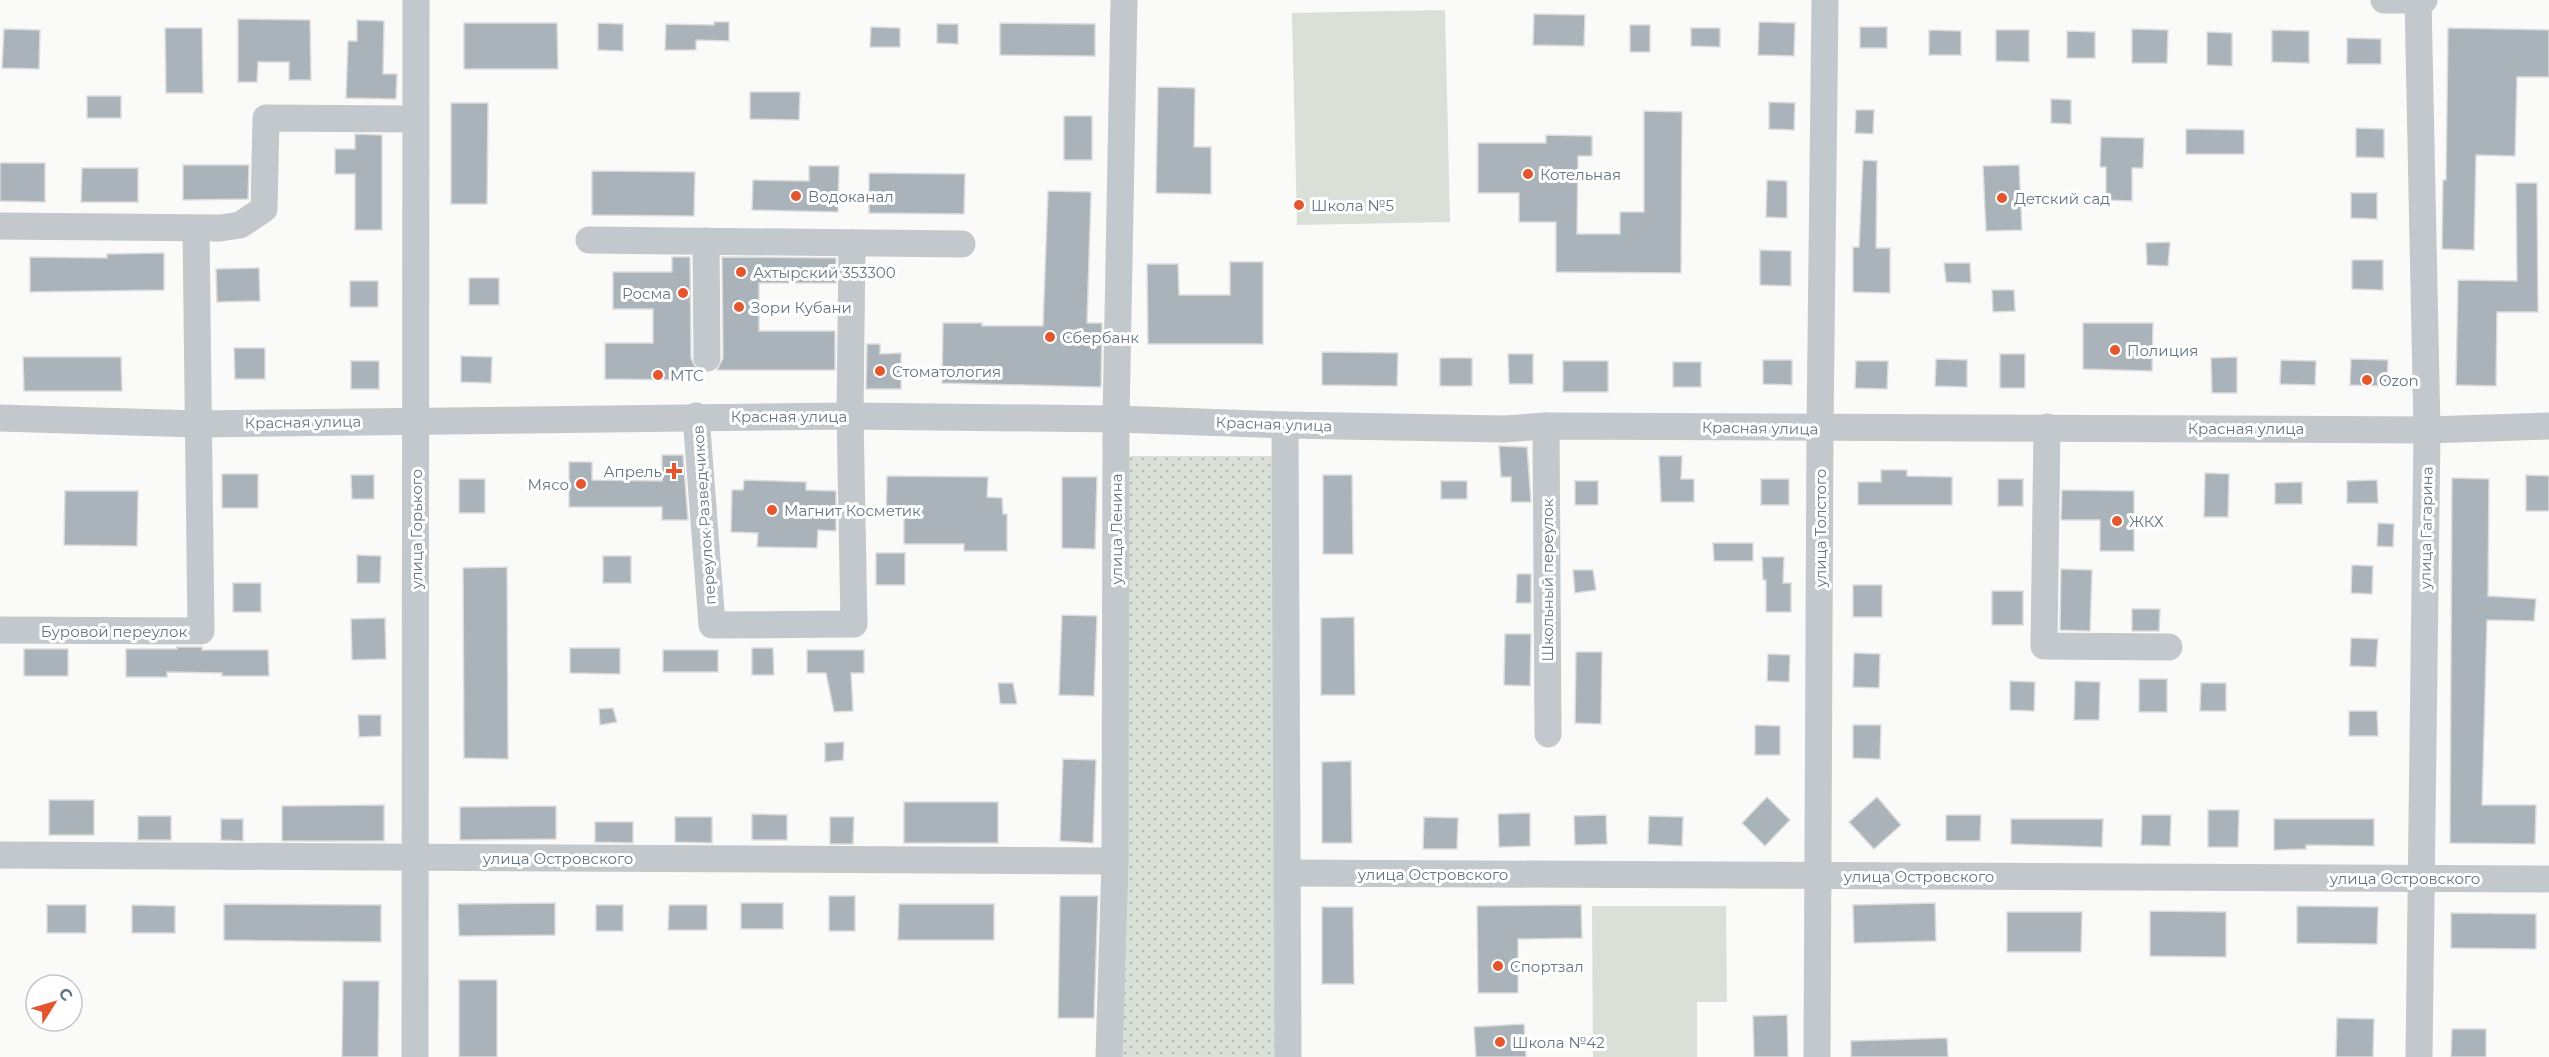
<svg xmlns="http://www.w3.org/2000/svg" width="2549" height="1057" viewBox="0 0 2549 1057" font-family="Montserrat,sans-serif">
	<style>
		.grass { fill: #dadfd7 }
		.park { fill: url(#park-dots) }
		.building { fill: #aab3b9; stroke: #dcdcda; stroke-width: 1.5 }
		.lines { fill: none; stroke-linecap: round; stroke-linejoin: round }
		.minor { stroke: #c3c8cc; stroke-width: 27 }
		.poi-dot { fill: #e4572e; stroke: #fff; stroke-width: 2 }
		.labels { text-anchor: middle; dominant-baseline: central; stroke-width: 6; stroke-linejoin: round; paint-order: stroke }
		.poi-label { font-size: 15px; fill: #657683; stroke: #fff; text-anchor: start }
		.street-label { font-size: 15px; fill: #657683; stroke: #fff }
	</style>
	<defs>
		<pattern id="park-dots" width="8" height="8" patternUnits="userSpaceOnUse" patternTransform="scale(1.5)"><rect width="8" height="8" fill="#dadfd7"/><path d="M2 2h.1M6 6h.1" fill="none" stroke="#b4b9b4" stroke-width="1.8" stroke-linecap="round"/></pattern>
	</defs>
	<rect width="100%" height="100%" fill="#fafaf8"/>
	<g class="grass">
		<path d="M1445 10 1450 222 1297 225 1292 13Z"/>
		<path d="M1592 906H1726L1727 1002H1697V1057H1593Z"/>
	</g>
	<path class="park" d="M1126 456H1276V1057H1117Z"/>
	<g class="building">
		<path d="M1534 14 1585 15 1584 46 1533 45Z"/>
		<path d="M238 19 310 20 311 80H289V62H258L257 82H238Z"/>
		<path d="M357 20 384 21 383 74H397L396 99 346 98 348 41H357Z"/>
		<path d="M714 22H729V41L696 40V50H665L666 24 714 25Z"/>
		<path d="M1759 22 1795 23 1794 56 1758 55Z"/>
		<path d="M464 23H557L558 69H464Z"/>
		<path d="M598 23 623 24V51L598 50Z"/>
		<path d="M1000 23 1095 24V56L1000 55Z"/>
		<path d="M937 24H958V44L937 43Z"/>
		<rect x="1630" y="25" width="20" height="27"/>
		<path d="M871 27 900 28V47H870Z"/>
		<rect x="1860" y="27" width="27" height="21"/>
		<path d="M165 28H202L203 93H166Z"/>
		<path d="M1691 28H1720V47L1691 46Z"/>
		<path d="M2448 28 2549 30V77H2517L2515 156 2476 155 2474 250 2442 249 2443 180H2446Z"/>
		<path d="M4 29 40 30 39 69 2 68Z"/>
		<path d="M2132 29 2168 30 2167 63H2132Z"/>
		<path d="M1929 30 1961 31V55H1929Z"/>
		<path d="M1996 30H2029V62L1996 61Z"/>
		<path d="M2272 30 2309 31V63L2272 62Z"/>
		<path d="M2067 31 2095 32V58H2067Z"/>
		<path d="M2207 32 2232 33V66L2207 65Z"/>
		<path d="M2347 38 2381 39V64H2347Z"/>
		<path d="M1158 87 1195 88 1194 147H1211V194L1156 193Z"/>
		<path d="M750 92H800L799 120 750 119Z"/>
		<rect x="87" y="96" width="34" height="22"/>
		<path d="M2051 99 2071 100V124L2051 123Z"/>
		<path d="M1769 102 1795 103 1794 130 1769 129Z"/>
		<path d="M451 103H488L487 204H451Z"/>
		<path d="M1856 110H1874L1873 134 1855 133Z"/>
		<path d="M1644 111 1682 112 1681 273 1556 272V222H1519V193H1478V143H1546V135L1592 136V156H1578L1577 234H1620V212H1644Z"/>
		<rect x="1064" y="116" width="28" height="44"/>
		<path d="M2356 128 2384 129V158L2356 157Z"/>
		<path d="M2186 129 2244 130V154H2186Z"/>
		<path d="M355 134 382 135V230H355V174H335V149H355Z"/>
		<path d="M2101 137 2144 138 2143 168H2132V201L2106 200V167H2100Z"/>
		<path d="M1863 160 1877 161 1876 248H1890V293L1853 292V247H1859Z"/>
		<path d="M0 163H45V202L0 201Z"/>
		<path d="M183 165H249L248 199 183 200Z"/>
		<path d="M2019 165 2022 230 1986 231 1983 166Z"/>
		<path d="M809 166H839L838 212 752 210 753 180 809 181Z"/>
		<path d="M82 168H138V202H81Z"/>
		<path d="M592 171 695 172 694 216 592 215Z"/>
		<path d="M869 173 965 174 964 214 869 213Z"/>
		<path d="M1767 180 1787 181V218L1766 217Z"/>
		<path d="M2516 183H2537L2538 312H2497L2496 386 2456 385 2458 280 2517 281Z"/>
		<path d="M1048 191 1091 192 1087 323H1102L1101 387 942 383 943 323H982V326H1043Z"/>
		<path d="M2351 193H2377V219L2351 218Z"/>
		<path d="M2170 242 2168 266 2147 265 2146 243Z"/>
		<path d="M1760 250 1791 251V286L1760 285Z"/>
		<path d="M164 253V290L30 292V257L107 258V254Z"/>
		<path d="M672 257H690L691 358 697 370H693V380L605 379V343H653V309H613V272H672Z"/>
		<path d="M722 257 836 258V283H759V331H835V370H717L723 358Z"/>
		<path d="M2352 260H2383V290L2352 289Z"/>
		<path d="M1230 262H1263V344H1148L1147 264H1178L1179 295H1230Z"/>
		<path d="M1944 263H1970L1971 283 1946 282Z"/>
		<path d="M259 268 260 301 217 302 216 269Z"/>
		<rect x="469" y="278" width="30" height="27"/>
		<rect x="350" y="281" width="28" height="26"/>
		<path d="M1992 290H2014L2015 311 1993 312Z"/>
		<path d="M2083 323H2153L2152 371 2083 369Z"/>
		<path d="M867 344H880V354L901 353V389H866Z"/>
		<path d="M234 348H265V379H235Z"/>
		<path d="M1322 352 1398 353 1397 386 1322 385Z"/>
		<path d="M1508 354H1533V384H1509Z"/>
		<rect x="2000" y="354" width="25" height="34"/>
		<path d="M461 356 492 357 491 383 461 382Z"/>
		<path d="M23 357H121L122 391H24Z"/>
		<path d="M2237 357V393H2212L2211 358Z"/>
		<rect x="1440" y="358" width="32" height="28"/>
		<path d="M1936 359 1967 360V387L1935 386Z"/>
		<path d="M2351 359 2388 360 2387 386 2350 385Z"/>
		<path d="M1763 360H1792V385L1763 384Z"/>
		<path d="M2281 360 2316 361 2315 385 2280 384Z"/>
		<rect x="351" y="361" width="28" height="28"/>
		<rect x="1563" y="361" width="45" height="31"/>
		<path d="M1856 361H1888L1887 389 1855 388Z"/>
		<rect x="1673" y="362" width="28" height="25"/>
		<path d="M1499 446 1527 447 1531 502H1511V477H1501Z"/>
		<path d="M662 455H683L688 520H662V507H569V462H592V480L662 481Z"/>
		<path d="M1659 456H1682L1681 479H1694V502H1661Z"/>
		<path d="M1881 470H1907V476L1952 477V505H1858V482H1881Z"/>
		<path d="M2205 473 2229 474 2228 517H2204Z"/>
		<rect x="222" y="474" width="36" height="34"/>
		<path d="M351 475H374V499H352Z"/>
		<path d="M1323 475H1352L1353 554H1323Z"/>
		<path d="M2526 475 2549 476V511H2526Z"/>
		<path d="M887 476 988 477 987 497 1002 498 1003 514H1007V551H964V544H904V517H886Z"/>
		<path d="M1062 477H1097L1095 549 1062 548Z"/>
		<path d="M2452 478 2489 479 2488 596 2536 599 2534 621 2487 620 2482 805H2536L2535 844 2450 843Z"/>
		<rect x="459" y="479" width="26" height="34"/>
		<rect x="1761" y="479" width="28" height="26"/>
		<rect x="1998" y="479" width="25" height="27"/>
		<path d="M744 480 806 482V490L836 491V531L818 530 817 548 757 547 758 533 731 532 732 490H743Z"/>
		<path d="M2377 480 2378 503H2347V481Z"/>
		<rect x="1441" y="481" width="26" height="18"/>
		<rect x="1575" y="481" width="23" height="24"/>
		<path d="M2302 482V504H2275V483Z"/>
		<path d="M2062 490 2134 491V551H2100V520H2061Z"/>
		<path d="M65 491H138L137 546 64 545Z"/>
		<path d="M2378 523 2394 524 2393 547 2377 546Z"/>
		<path d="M1713 543H1753V561H1714Z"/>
		<rect x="876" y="553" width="29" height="32"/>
		<path d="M357 555 381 556 380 583H357Z"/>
		<rect x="603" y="556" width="28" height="27"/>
		<path d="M1762 557H1784L1783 583H1791V612H1766V580H1763Z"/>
		<path d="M2352 565 2373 566 2372 594 2351 593Z"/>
		<path d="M507 567 508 759 464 758 463 568Z"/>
		<path d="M2061 569 2092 570 2090 631 2060 630Z"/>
		<path d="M1573 570H1593L1596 590 1575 593Z"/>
		<path d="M1517 574H1531V603H1516Z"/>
		<rect x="233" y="583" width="28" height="29"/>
		<rect x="1853" y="585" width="29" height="32"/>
		<rect x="1992" y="591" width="31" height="34"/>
		<path d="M2132 609H2160L2159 631H2132Z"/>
		<path d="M1062 615 1097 616 1094 696 1059 695Z"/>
		<path d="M1354 617 1355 695H1321V618Z"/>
		<path d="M385 618 386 659 352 660 351 619Z"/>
		<path d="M1505 634H1531L1530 686 1504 685Z"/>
		<path d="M2351 638 2378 639 2376 667 2350 666Z"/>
		<path d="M177 647H202V650H268L269 676H222V673L167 672V677H126V649H177Z"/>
		<path d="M570 648H620V674L570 673Z"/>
		<path d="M752 648H773L774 675H752Z"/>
		<rect x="24" y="649" width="44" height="27"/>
		<rect x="663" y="650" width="55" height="22"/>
		<path d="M807 650H864V673H851L853 711 834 712 826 673H807Z"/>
		<path d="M1576 652H1602L1601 724 1575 723Z"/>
		<path d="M1854 653 1880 654 1879 688 1853 687Z"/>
		<path d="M1768 654 1790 655 1789 682 1767 681Z"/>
		<rect x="2139" y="679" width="28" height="33"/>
		<path d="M2010 681 2035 682 2034 711 2010 710Z"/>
		<path d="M2075 681 2100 682 2099 720H2074Z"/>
		<path d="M998 683H1013L1017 704H1000Z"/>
		<path d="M2201 683H2226V711H2200Z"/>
		<path d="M613 708 617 722 600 725 599 709Z"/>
		<path d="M2349 711H2377L2378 736H2349Z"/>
		<path d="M358 715H381V736L359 737Z"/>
		<path d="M1755 725 1780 726V755H1755Z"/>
		<path d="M1853 725H1881L1880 759 1853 758Z"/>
		<path d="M844 742 843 760 825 762V743Z"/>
		<path d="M1063 759 1096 760 1093 843 1060 841Z"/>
		<path d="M1351 761 1352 843H1322V762Z"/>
		<path d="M1767 797 1790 820 1765 846 1742 823Z"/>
		<path d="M1877 797 1901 825 1874 849 1849 822Z"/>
		<rect x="49" y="800" width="45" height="35"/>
		<rect x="904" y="802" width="94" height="41"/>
		<path d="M384 805V841H282V806Z"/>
		<path d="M556 806V839L460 840V807Z"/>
		<path d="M2208 810H2239L2238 847H2208Z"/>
		<path d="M1530 813V846L1499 847 1498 814Z"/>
		<path d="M752 814 787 815V840H752Z"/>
		<path d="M1606 815 1607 844 1575 845 1574 816Z"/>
		<path d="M1946 815H1981L1980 841H1946Z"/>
		<path d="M2142 815H2171L2170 846 2141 845Z"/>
		<rect x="138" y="816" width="33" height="24"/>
		<path d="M1649 816 1683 817 1682 846 1648 844Z"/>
		<path d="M675 817H712V843L675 842Z"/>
		<path d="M830 817H854L853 844H830Z"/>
		<path d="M1424 817 1458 818 1457 849H1423Z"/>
		<path d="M221 819H243V841L221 840Z"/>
		<path d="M2011 819H2103L2102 847 2011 844Z"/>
		<path d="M2274 819H2374V846L2306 845V849L2274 850Z"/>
		<path d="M595 822H633V843L595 842Z"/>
		<rect x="829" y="896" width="26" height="35"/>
		<path d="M1060 896H1098L1094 1018H1058Z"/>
		<path d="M555 903V935L459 936 458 904Z"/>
		<rect x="741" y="903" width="42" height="26"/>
		<path d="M1935 903 1936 941 1854 943 1853 905Z"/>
		<path d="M224 904 381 905V942L224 940Z"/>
		<path d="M899 904H994V940H898Z"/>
		<rect x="47" y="905" width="39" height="28"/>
		<path d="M132 905 175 906V933H132Z"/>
		<rect x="596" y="905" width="27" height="26"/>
		<path d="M669 905H707V930H668Z"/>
		<path d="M1581 905 1582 938 1518 939V993H1478L1477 906Z"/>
		<path d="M2297 906 2378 907 2377 944 2297 943Z"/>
		<path d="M1322 907H1353L1354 984H1322Z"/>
		<path d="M2150 911 2226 912V957L2150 956Z"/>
		<path d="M2007 912H2082L2081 952H2007Z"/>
		<path d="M2451 913 2536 914V949L2451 948Z"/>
		<rect x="459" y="980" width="38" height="77"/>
		<path d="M343 981H379L378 1057H342Z"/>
		<path d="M1787 1015 1788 1057H1754L1753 1016Z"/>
		<path d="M2337 1018 2374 1019 2373 1057H2336Z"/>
		<path d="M1524 1024 1526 1057H1476L1474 1027Z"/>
		<path d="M2452 1029H2486V1057H2451Z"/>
		<path d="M1947 1038 1948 1057H1851V1041Z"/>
	</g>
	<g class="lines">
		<g class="minor">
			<path d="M2384 0H2424"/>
			<path d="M2418 0 2427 430 2419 1057"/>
			<path d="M0 226 220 228 240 225 264 209 266 118 415 119"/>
			<path d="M589 240 962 244"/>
			<path d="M706 241 707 358"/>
			<path d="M696 416 712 625 854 624 850 416 852 243"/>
			<path d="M0 418 197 424 850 416 1116 419 1285 425 1504 429 1546 426 2427 430 2549 426"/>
			<path d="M1285 425 1288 1057"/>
			<path d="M1546 426 1548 734"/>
			<path d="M2047 427 2044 646 2169 647"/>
			<path d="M0 630 201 631 196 229"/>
			<path d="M0 855 1115 861"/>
			<path d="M1288 873 2549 879"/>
			<path d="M415 1057 416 0"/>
			<path d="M1109 1057 1115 861 1116 419 1124 0"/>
			<path d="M1817 1057 1820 429 1825 0"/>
		</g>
	</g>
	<g class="poi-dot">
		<circle cx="1528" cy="174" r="6"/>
		<circle cx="796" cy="196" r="6"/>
		<circle cx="2002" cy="198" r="6"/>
		<circle cx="1299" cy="205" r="6"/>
		<circle cx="741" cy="272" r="6"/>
		<circle cx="683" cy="293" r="6"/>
		<circle cx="739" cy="307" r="6"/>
		<circle cx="1050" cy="337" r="6"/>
		<circle cx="2115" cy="350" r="6"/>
		<circle cx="880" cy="371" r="6"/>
		<circle cx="658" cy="375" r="6"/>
		<circle cx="2367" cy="380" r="6"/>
		<path d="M671 462h6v6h6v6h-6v6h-6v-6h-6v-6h6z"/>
		<circle cx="581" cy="484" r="6"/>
		<circle cx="772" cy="510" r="6"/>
		<circle cx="2117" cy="521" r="6"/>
		<circle cx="1498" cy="966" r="6"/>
		<circle cx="1500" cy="1042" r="6"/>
	</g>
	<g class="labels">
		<g class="poi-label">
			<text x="1540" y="174">Котельная</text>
			<text x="808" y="196">Водоканал</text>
			<text x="2014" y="198">Детский сад</text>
			<text x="1311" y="205">Школа №5</text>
			<text x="753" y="272">Ахтырский 353300</text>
			<text x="671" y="293" text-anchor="end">Росма</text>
			<text x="751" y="307">Зори Кубани</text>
			<text x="1062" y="337">Сбербанк</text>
			<text x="2127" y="350">Полиция</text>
			<text x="892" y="371">Стоматология</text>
			<text x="670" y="375">МТС</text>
			<text x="2379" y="380">Ozon</text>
			<text x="662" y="471" text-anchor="end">Апрель</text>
			<text x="569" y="484" text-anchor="end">Мясо</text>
			<text x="784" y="510">Магнит Косметик</text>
			<text x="2129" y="521">ЖКХ</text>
			<text x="1510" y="966">Спортзал</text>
			<text x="1512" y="1042">Школа №42</text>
		</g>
		<g class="street-label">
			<text x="789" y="416">Красная улица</text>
			<text transform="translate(303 422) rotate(-1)">Красная улица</text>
			<text transform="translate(1274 424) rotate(2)">Красная улица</text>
			<text transform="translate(1760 428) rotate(1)">Красная улица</text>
			<text x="2246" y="428">Красная улица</text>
			<text transform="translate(704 515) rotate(-94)">переулок Разведчиков</text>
			<text transform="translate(1820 528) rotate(-90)">улица Толстого</text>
			<text transform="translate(2426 528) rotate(-89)">улица Гагарина</text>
			<text transform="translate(416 529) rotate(-90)">улица Горького</text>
			<text transform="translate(1116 529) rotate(-90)">улица Ленина</text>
			<text transform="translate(1547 580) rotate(-90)">Школьный переулок</text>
			<text x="114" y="631">Буровой переулок</text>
			<text x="558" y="858">улица Островского</text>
			<text x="1433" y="874">улица Островского</text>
			<text x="1919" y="876">улица Островского</text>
			<text x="2405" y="878">улица Островского</text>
		</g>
	</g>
	<g transform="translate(54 1003) rotate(53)"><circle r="28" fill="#ffffff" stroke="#c1c8cd" stroke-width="1.5"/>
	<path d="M0-4.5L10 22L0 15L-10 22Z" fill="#e4572e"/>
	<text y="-9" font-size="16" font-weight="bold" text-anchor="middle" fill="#657683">С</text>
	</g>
</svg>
